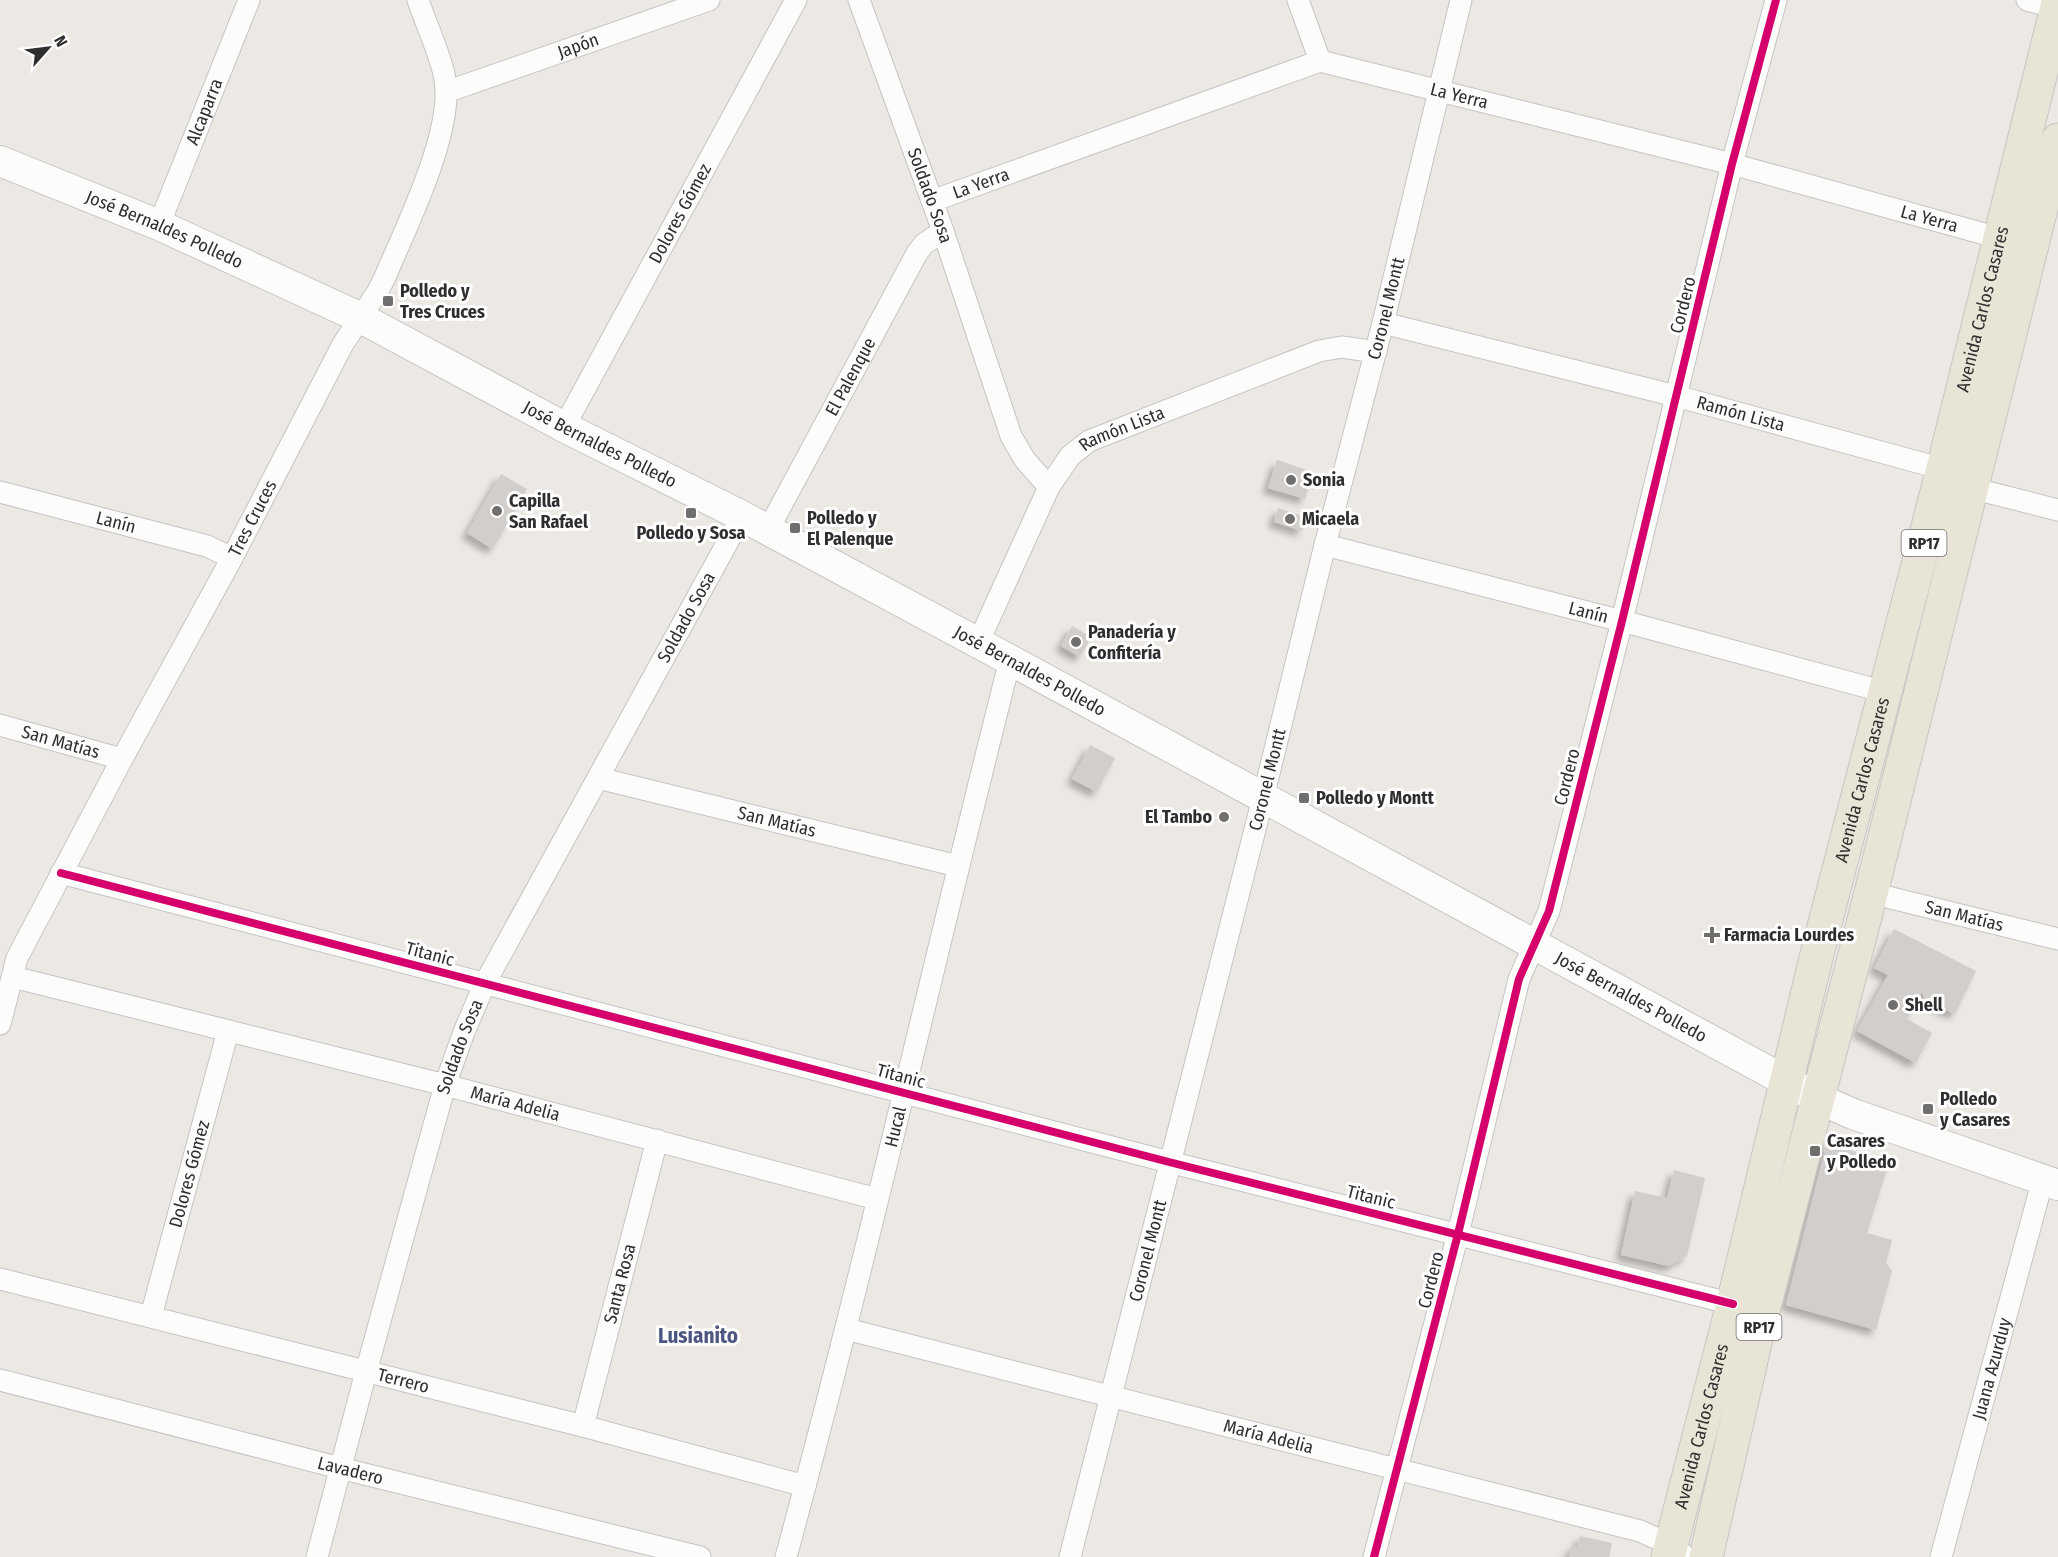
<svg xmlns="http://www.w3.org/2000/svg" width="2058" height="1557" viewBox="0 0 2058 1557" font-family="'Fira Sans Condensed',sans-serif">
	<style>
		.building { fill: #d1cecb; filter: url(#shadow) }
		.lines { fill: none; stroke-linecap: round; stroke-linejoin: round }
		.minor-casing { stroke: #c5c4c5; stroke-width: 23 }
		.secondary-casing { stroke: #c5c4c5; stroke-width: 32 }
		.primary-casing { stroke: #c6c5c4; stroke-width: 35 }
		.minor { stroke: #fcfcfb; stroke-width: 21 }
		.secondary { stroke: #fcfcfb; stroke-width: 30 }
		.primary { stroke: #e8e4d6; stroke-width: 33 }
		.cycleway-casing { stroke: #fff; stroke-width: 11 }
		.cycleway { stroke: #d6006c; stroke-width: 8 }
		.poi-dot { fill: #706f6e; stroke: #fff; stroke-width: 2 }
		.labels { text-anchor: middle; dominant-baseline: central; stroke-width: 6; stroke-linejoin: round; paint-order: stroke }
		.shield { fill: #fff; stroke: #6d6d6d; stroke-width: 1.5 }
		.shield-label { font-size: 16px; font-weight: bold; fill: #2e2e2e }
		.street-label { font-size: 18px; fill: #2e2e2e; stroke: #fff }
		.poi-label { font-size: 18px; font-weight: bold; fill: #2e2e2e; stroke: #fff; text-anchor: start }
		.quarter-label { font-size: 21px; font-weight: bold; fill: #4d5680; stroke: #fff }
	</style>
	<defs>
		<filter id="shadow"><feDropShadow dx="-5.5" dy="5.5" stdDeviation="3" flood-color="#0004"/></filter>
	</defs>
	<rect width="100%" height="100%" fill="#ece8e4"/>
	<g class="building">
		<path d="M1277 460 1313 472 1305 499 1268 488Z"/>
		<path d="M501 474 527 489 493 549 467 533Z"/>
		<path d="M1278 508 1306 517 1302 531 1274 522Z"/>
		<path d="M1072 626 1091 637 1080 657 1061 646Z"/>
		<path d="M1090 745 1115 758 1097 792 1072 779Z"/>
		<path d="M1894 929 1976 971 1955 1014 1925 1000 1922 992 1907 1019 1932 1033 1916 1063 1857 1031 1888 975 1874 968Z"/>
		<path d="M1827 1142 1889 1163 1867 1233 1892 1240 1886 1263 1892 1271 1876 1330 1786 1305Z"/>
		<path d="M1674 1170 1705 1178 1687 1256 1669 1266 1621 1255 1635 1191 1667 1198Z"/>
		<path d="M1580 1536 1612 1543 1609 1557H1569L1572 1546 1577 1547Z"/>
	</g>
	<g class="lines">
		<g class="minor-casing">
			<g id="minor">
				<path id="s1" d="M859 0 943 231 1011 436 1025 460 1049 487"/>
				<path d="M1298 0 1320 61"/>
				<path d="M2027 0 2058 8"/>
				<path id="s2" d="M446 92 709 0"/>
				<path id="s3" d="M932 201 1320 61 1732 164 1999 238"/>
				<path id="s4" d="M159 225 249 0"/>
				<path id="s5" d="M1383 323 1676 396 1943 469 1972 487 1987 492 2058 510"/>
				<path id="s6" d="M564 427 796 0"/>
				<path id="s7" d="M0 492 207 546 232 558"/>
				<path id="s8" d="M768 530 917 253 924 244 943 231"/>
				<path id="s9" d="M1325 545 1622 621 1885 692"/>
				<path id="s10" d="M978 643 1049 487 1070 456 1089 441 1319 351 1342 347 1376 352"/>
				<path id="s11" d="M0 725 122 759"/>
				<path id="s12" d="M598 778 958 866"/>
				<path d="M61 873 1169 1162 1733 1304"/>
				<path id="s13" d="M1871 893 2058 939"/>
				<path id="s14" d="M13 977 445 1085 877 1199"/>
				<path id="s15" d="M0 1024 17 958 122 759 232 558 343 344 378 291 385 277C406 227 457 126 444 74 438 49 426 24 418 0"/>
				<path id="s16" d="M0 1279 583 1426 805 1486"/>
				<path id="s17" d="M151 1316 228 1031"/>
				<path id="s18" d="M846 1329 1640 1531 1671 1545 1686 1557"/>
				<path id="s19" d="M0 1380 340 1468 700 1557"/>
				<path id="s20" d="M583 1426 657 1140"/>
				<path id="s21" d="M317 1557 366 1372 445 1085 464 1032 485 983 742 516"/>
				<path id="s22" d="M786 1557C867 1259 934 959 1010 660"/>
				<path id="s23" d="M1070 1557 1263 798 1325 545 1383 323 1461 0"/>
				<path d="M1374 1557 1458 1234 1519 979 1549 911 1622 621 1732 164 1776 0"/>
				<path id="s24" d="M1941 1557 2043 1179"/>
			</g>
		</g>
		<g class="secondary-casing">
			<g id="secondary">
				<path id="s25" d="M0 161 159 225 359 317 564 427 742 516 1010 660 1819 1099 1853 1114 2058 1185"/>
			</g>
		</g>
		<g class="primary-casing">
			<g id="primary">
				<path id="s26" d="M1668 1557 1733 1304 1818 950 1943 469 2058 3"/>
				<path d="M1706 1557 1757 1334 1871 893 2058 140"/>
			</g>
		</g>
		<use href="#minor" class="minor"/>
		<use href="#secondary" class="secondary"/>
		<use href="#primary" class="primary"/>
		<g class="cycleway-casing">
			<g id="cycleway">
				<path d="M61 873 1169 1162 1733 1304"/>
				<path d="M1374 1557 1458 1234 1519 979 1549 911 1622 621 1732 164 1776 0"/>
			</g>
		</g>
		<use href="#cycleway" class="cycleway"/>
	</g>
	<g class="poi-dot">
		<rect x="382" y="295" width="12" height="12" rx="3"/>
		<circle cx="1291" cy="480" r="6"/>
		<circle cx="497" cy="511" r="6"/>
		<rect x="685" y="507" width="12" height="12" rx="3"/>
		<circle cx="1290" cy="519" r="6"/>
		<rect x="789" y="522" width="12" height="12" rx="3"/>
		<circle cx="1076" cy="642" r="6"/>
		<rect x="1298" y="792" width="12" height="12" rx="3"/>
		<circle cx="1224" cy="817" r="6"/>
		<path d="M1709 926h6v6h6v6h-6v6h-6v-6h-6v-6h6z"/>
		<circle cx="1893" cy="1005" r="6"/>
		<rect x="1922" y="1103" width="12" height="12" rx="3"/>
		<rect x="1809" y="1145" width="12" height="12" rx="3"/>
	</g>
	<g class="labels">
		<g class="shield">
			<rect x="1901.5" y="530" width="45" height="26" rx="4.5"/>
			<rect x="1736.5" y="1314" width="45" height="26" rx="4.5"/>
		</g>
		<g class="shield-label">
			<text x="1924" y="543">RP17</text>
			<text x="1759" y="1327">RP17</text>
		</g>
		<g class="street-label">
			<text stroke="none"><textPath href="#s2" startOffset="140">Japón</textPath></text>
			<text stroke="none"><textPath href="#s3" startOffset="556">La Yerra</textPath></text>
			<text stroke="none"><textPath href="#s4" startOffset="122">Alcaparra</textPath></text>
			<text stroke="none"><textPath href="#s3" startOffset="52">La Yerra</textPath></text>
			<text stroke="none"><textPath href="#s1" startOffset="208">Soldado Sosa</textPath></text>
			<text stroke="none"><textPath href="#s6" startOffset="243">Dolores Gómez</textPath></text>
			<text stroke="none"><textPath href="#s3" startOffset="1042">La Yerra</textPath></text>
			<text stroke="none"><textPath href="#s25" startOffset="178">José Bernaldes Polledo</textPath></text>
			<text transform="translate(1683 305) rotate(-76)">Cordero</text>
			<text stroke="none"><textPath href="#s23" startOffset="1288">Coronel Montt</textPath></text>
			<text stroke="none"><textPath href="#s26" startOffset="1287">Avenida Carlos Casares</textPath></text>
			<text stroke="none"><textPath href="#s8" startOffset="174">El Palenque</textPath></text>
			<text stroke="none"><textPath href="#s5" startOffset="369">Ramón Lista</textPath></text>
			<text stroke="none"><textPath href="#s10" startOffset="268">Ramón Lista</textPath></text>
			<text stroke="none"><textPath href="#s25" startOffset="664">José Bernaldes Polledo</textPath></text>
			<text stroke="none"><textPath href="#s15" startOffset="567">Tres Cruces</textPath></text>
			<text stroke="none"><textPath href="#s7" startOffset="120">Lanín</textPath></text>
			<text stroke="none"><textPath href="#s9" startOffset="272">Lanín</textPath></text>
			<text stroke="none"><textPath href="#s21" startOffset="1016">Soldado Sosa</textPath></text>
			<text stroke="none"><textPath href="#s25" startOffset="1150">José Bernaldes Polledo</textPath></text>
			<text stroke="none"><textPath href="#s11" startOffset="63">San Matías</textPath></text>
			<text transform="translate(1567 777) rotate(-76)">Cordero</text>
			<text stroke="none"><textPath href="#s23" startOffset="802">Coronel Montt</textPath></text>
			<text stroke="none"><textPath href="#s26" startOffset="801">Avenida Carlos Casares</textPath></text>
			<text stroke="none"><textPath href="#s12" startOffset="184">San Matías</textPath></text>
			<text stroke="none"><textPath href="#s13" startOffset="96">San Matías</textPath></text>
			<text transform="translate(430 954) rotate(15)">Titanic</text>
			<text stroke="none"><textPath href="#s25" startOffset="1834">José Bernaldes Polledo</textPath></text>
			<text stroke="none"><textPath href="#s21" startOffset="530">Soldado Sosa</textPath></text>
			<text transform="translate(901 1076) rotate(15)">Titanic</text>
			<text stroke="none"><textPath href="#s14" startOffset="518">María Adelia</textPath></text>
			<text stroke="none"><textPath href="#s22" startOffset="444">Hucal</textPath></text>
			<text stroke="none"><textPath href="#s17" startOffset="147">Dolores Gómez</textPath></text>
			<text transform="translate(1371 1197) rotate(14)">Titanic</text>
			<text stroke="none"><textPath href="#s23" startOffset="316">Coronel Montt</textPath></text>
			<text transform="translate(1431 1280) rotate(-76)">Cordero</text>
			<text stroke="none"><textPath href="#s20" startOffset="147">Santa Rosa</textPath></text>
			<text stroke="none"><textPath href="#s24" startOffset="195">Juana Azurduy</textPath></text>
			<text stroke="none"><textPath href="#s16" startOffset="416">Terrero</textPath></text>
			<text stroke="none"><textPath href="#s26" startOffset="135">Avenida Carlos Casares</textPath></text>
			<text stroke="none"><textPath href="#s18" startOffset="436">María Adelia</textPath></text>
			<text stroke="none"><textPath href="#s19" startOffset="362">Lavadero</textPath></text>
		</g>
		<g class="poi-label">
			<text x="400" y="291">Polledo y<tspan x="400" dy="21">Tres Cruces</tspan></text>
			<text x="1303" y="480">Sonia</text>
			<text x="509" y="501">Capilla<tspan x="509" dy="21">San Rafael</tspan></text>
			<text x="807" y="518">Polledo y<tspan x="807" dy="21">El Palenque</tspan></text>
			<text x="1302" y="519">Micaela</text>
			<text x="691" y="533" text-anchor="middle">Polledo y Sosa</text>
			<text x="1088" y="632">Panadería y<tspan x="1088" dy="21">Confitería</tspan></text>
			<text x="1316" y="798">Polledo y Montt</text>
			<text x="1212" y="817" text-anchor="end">El Tambo</text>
			<text x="1724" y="935">Farmacia Lourdes</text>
			<text x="1905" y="1005">Shell</text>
			<text x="1940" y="1099">Polledo<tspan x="1940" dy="21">y Casares</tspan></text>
			<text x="1827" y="1141">Casares<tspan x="1827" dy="21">y Polledo</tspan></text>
		</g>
		<g class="quarter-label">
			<text x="698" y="1336">Lusianito</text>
		</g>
	</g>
	<g transform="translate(48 48) rotate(62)" stroke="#ffffff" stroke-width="4.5" paint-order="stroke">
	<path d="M0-4.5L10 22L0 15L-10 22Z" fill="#2e2e2e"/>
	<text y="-9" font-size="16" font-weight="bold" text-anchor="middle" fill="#2e2e2e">N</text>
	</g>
</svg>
